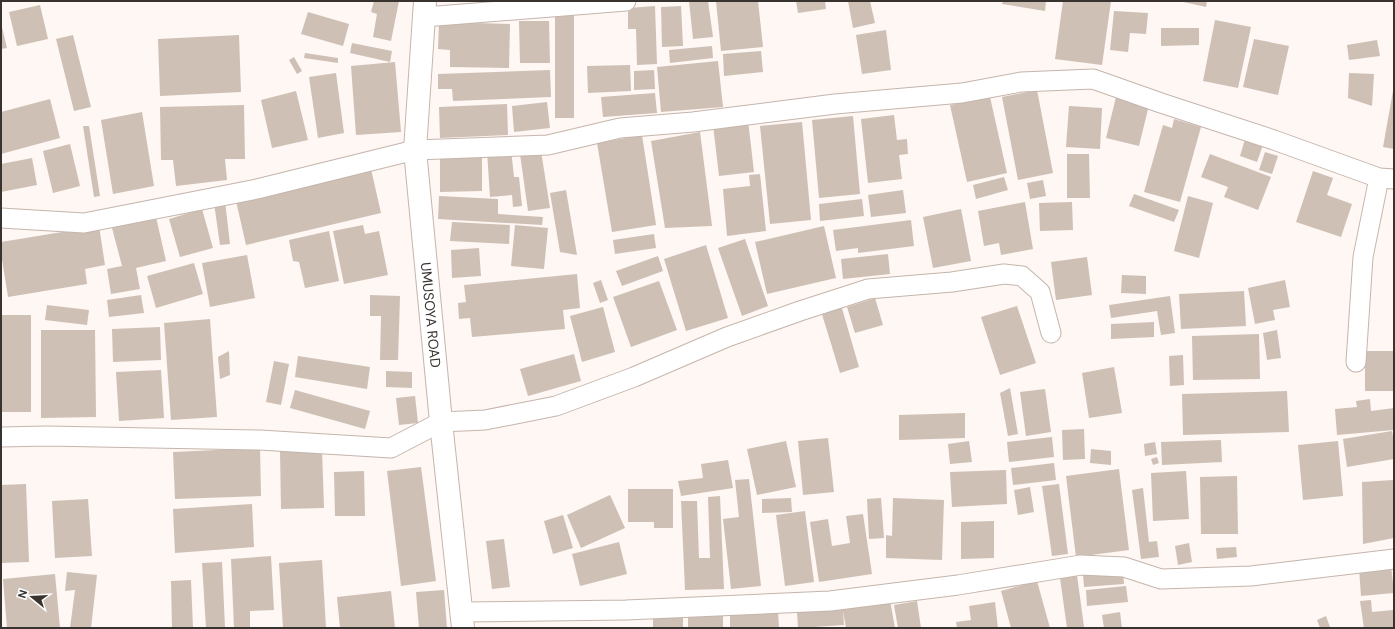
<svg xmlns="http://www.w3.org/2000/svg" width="1395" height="629" viewBox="0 0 1395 629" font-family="'DM Sans',sans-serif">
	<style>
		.building { fill: #cfc0b6 }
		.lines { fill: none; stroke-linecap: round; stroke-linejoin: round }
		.street-casing { stroke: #c5b5ac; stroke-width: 21 }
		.secondary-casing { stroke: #c5b5ac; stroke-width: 24 }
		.street { stroke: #fff; stroke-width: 19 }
		.secondary { stroke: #fff; stroke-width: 22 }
		.labels { text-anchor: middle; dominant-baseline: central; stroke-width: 3; stroke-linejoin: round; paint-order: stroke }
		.street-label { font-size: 14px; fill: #39332f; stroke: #fff }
	</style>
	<rect width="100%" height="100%" fill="#fef7f3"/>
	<g class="building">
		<path d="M374 1H399L391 41 373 37 377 14 371 12Z"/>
		<path d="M689 1H708L713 37 693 39Z"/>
		<path d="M716 1H758L763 47 721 51Z"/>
		<path d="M796 1H825L826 9 798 13Z"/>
		<path d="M848 1H870L875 23 853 28Z"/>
		<path d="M1003 1H1046L1045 11 1002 4Z"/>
		<path d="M1063 1H1111L1102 65 1055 59Z"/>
		<path d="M1179 1H1207L1206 7Z"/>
		<path d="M40 5 48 39 17 46 9 12Z"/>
		<path d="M655 6 657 64 637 65 636 29H628V8Z"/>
		<path d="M681 6 683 46 662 47 661 7Z"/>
		<path d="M1114 11 1148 13 1146 34 1130 33 1128 52 1110 50Z"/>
		<path d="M308 12 349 24 343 46 301 34Z"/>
		<rect x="555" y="15" width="19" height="103"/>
		<path d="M1215 20 1251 27 1238 88 1203 81Z"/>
		<path d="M519 21H549L550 63H520Z"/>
		<path d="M439 22 510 24 509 68 450 67V50L438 49Z"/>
		<path d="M1 23 7 48 1 49Z"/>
		<path d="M1161 28H1199V45L1161 46Z"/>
		<path d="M886 30 891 70 862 74 856 35Z"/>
		<path d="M73 35 91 107 74 111 56 39Z"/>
		<path d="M239 35 241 92 160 96 158 39Z"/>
		<path d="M1254 39 1289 46 1278 95 1243 87Z"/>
		<path d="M1377 40 1380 56 1349 60 1347 45Z"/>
		<path d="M352 43 392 51 390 62 350 53Z"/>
		<path d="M712 46 713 58 670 63 669 50Z"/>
		<path d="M761 51 763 72 724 76 723 54Z"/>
		<path d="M305 53 338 58V63L304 58Z"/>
		<path d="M294 57 302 71 297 74 289 60Z"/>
		<path d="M718 61 723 107 661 112 657 67Z"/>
		<path d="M395 62 401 132 356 135 351 66Z"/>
		<path d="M630 65 631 91 588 93 587 66Z"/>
		<path d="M550 70 551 97 453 101 452 89H438V74Z"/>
		<path d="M654 70 655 89 634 90V71Z"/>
		<path d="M336 73 344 133 318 138 309 77Z"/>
		<path d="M1349 73 1374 74 1372 106 1348 98Z"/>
		<path d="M1037 90 1053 173 1018 180 1002 97Z"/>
		<path d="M296 91 308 140 272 148 261 100Z"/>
		<path d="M1393 91H1394V149L1383 147Z"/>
		<path d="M655 93 657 113 603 117 601 97Z"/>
		<path d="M990 97 1007 173 967 182 950 105Z"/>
		<path d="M1116 97 1149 105 1139 146 1106 138Z"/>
		<path d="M50 99 60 138 1 154V112Z"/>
		<path d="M547 102 550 128 514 132 512 106Z"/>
		<path d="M507 104 508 135 440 138 439 107Z"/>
		<path d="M244 105 245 159H225L227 180 176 186 173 160H161L160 107Z"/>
		<path d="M1069 106 1102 108 1100 149 1066 147Z"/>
		<path d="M142 112 154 186 113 194 101 120Z"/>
		<path d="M894 115 897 140 907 139 908 154 899 155 902 179 868 183 861 119Z"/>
		<path d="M853 116 860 194 819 198 812 120Z"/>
		<path d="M1174 119 1201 127 1180 202 1144 192 1163 125 1172 128Z"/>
		<path d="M748 120 754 172 719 176 713 125Z"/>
		<path d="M802 122 811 220 770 224 760 126Z"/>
		<path d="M83 126H89L100 196 94 197Z"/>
		<path d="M700 132 712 226 665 228 651 141Z"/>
		<path d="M642 135 656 225 612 232 597 143Z"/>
		<path d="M1245 139 1263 145 1257 162 1240 156Z"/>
		<path d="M70 144 80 186 53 193 43 151Z"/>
		<path d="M511 149 514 177H519L522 206 513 207 512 195 490 197 487 151Z"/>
		<path d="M541 151 550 208 528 211 520 154Z"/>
		<path d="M1265 152 1278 156 1272 174 1259 170Z"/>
		<path d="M1067 154H1089L1090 198H1067Z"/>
		<path d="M1210 154 1271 177 1258 210 1224 197 1228 187 1201 177Z"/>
		<path d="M482 155V191L440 192V156Z"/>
		<path d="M32 158 37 185 1 192V164Z"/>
		<path d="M371 169 381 213 246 245 236 201Z"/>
		<path d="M1313 171 1333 178 1327 195 1352 204 1341 237 1296 222Z"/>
		<path d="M760 174 766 231 727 236 723 189 750 186 749 175Z"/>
		<path d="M1004 177 1008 190 976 199 973 185Z"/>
		<path d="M1043 180 1046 196 1030 199 1027 183Z"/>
		<path d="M566 190 577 255 560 252 550 193Z"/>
		<path d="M903 190 906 213 871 217 868 195Z"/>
		<path d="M1134 194 1179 210 1174 222 1129 206Z"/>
		<path d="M439 196 498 199V214L543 217 542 225 438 219Z"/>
		<path d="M1188 196 1213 203 1199 258 1174 251Z"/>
		<path d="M862 199 864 216 820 221 819 204Z"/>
		<path d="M225 201 230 244 220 245 214 203Z"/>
		<path d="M1025 202 1033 249 1001 255 999 243 984 246 978 211Z"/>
		<path d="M1072 202 1073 230 1040 231 1039 203Z"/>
		<path d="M202 209 213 248 180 257 169 219Z"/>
		<path d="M961 209 971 261 933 268 923 217Z"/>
		<path d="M156 217 166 261 136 268 140 289 111 294 107 269 122 266 112 228Z"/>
		<path d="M911 220 914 246 858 253V248L836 251 833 230Z"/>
		<path d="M452 222 510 225 509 244 450 241Z"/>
		<path d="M363 225 365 234 379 231 388 275 344 284 333 231Z"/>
		<path d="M515 225 548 228 544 269 511 266Z"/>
		<path d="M99 226 105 265 85 269 87 284 8 297 1 253V242Z"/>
		<path d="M824 226 836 278 767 294 755 242Z"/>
		<path d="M329 231 339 281 305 288 299 262 293 261 289 240Z"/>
		<path d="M654 234 656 248 615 254 613 240Z"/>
		<path d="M745 239 768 306 742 316 718 248Z"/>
		<path d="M706 245 728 318 686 331 664 259Z"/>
		<path d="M479 248 481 276 452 278 451 250Z"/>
		<path d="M888 254 890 274 843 279 841 259Z"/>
		<path d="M247 255 255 298 210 307 202 263Z"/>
		<path d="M658 256 663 271 622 286 616 271Z"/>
		<path d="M1087 257 1092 295 1056 300 1051 262Z"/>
		<path d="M194 263 203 294 156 308 147 276Z"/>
		<path d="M577 274 580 308 563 310 565 329 472 337 470 318 459 319 458 303 466 302 464 285Z"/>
		<path d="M1122 275 1146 276V294L1121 293Z"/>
		<path d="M601 280 608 300 600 303 593 283Z"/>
		<path d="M1285 280 1290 307 1273 310 1275 320 1255 324 1248 288Z"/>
		<path d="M659 281 677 330 631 347 613 297Z"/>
		<path d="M1244 291 1246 326 1181 329 1179 294Z"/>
		<path d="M141 295 144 313 109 317 107 300Z"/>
		<path d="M370 295 400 296 398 360H380L381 316H370Z"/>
		<path d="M1170 296 1175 333 1161 335 1157 311 1111 318 1109 305Z"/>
		<path d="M875 298 883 325 855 333 847 307Z"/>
		<path d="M47 305 89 310 87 325 45 320Z"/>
		<path d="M841 305 859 367 840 373 821 311Z"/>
		<path d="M1017 306 1036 363 1000 375 981 317Z"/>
		<path d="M603 307 615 352 582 362 570 316Z"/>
		<path d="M2 315H31V412H1Z"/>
		<path d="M210 319 217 417 171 420 164 323Z"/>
		<path d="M1154 322V337L1111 339V324Z"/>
		<path d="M160 327 161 360 113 362 112 329Z"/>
		<path d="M41 330H95L96 417 41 418Z"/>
		<path d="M1277 330 1281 358 1267 360 1263 333Z"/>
		<path d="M1259 334 1260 379 1193 380 1192 336Z"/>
		<path d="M229 351 230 375 220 379 218 357Z"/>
		<rect x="1365" y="351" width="28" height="40"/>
		<path d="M574 354 581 381 528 396 520 369Z"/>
		<path d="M1183 355 1184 385 1170 386 1169 356Z"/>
		<path d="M298 356 370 367 367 389 295 377Z"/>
		<path d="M274 361 289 364 281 405 266 402Z"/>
		<path d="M1114 367 1122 413 1089 418 1082 373Z"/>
		<path d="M161 370 164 418 119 421 116 372Z"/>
		<path d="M386 371 412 372V388L386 387Z"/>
		<path d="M1010 388 1018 434 1008 436 1000 393Z"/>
		<path d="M1045 389 1051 432 1026 436 1020 392Z"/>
		<path d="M295 390 370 411 365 429 290 408Z"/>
		<path d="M1287 391 1289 432 1183 435 1182 394Z"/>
		<path d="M415 396 418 423 399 425 396 398Z"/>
		<path d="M1370 399 1371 411 1394 408V430L1337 435 1335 409 1357 407 1356 401Z"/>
		<path d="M965 413V438L899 440V415Z"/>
		<path d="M1084 429 1085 459 1063 460 1062 430Z"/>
		<path d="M1392 431 1394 443V459L1347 467 1343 439Z"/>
		<path d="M1052 437 1054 457 1009 462 1007 442Z"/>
		<path d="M828 438 834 492 803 495 798 441Z"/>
		<path d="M1221 440 1222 462 1162 465 1161 442Z"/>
		<path d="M786 441 796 487 757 495 747 449Z"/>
		<path d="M969 441 972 462 950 464 948 444Z"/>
		<path d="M1338 441 1343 496 1303 500 1298 445Z"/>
		<path d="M1155 442 1157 454 1145 456 1144 444Z"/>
		<path d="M260 448 261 496 175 499 173 452Z"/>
		<path d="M322 449 324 508 281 509 280 450Z"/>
		<path d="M1091 449 1111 451V465L1090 463Z"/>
		<path d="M1157 457 1159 463 1153 465 1151 459Z"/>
		<path d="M728 460 733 488 681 496 678 481 703 478 701 464Z"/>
		<path d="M1054 463 1056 480 1013 485 1011 468Z"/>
		<path d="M421 467 436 581 401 586 387 471Z"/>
		<path d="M1119 469 1129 550 1076 557 1066 476Z"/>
		<path d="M1006 470 1007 504 952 507 950 472Z"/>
		<path d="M364 471 365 516H335L334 472Z"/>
		<path d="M1186 471 1189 519 1153 521 1151 473Z"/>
		<path d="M1237 476 1238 534H1201L1200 477Z"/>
		<path d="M749 479 761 586 731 589 723 519 739 517 735 480Z"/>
		<path d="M1393 480 1394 538 1363 544 1362 482Z"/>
		<path d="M26 484 29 562 1 563V485Z"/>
		<path d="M1059 484 1068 554 1052 556 1042 486Z"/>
		<path d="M1030 487 1034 512 1018 515 1014 490Z"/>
		<path d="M1143 488 1149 542 1157 541 1159 557 1141 559 1132 490Z"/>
		<path d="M628 489H673V528H654V522H628Z"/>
		<path d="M610 495 625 528 581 548 567 515Z"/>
		<path d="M720 496 724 589 685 590 681 501H697L699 558H710L708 497Z"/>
		<path d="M791 498 792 512 762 513V499Z"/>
		<path d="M881 498 884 538 869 539 867 499Z"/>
		<path d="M893 498 944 500 942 560 886 558V535L892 536Z"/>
		<path d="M88 499 92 556 55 558 52 501Z"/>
		<path d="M252 504 254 547 175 553 173 509Z"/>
		<path d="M805 511 814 582 785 586 776 515Z"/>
		<path d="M863 514 872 574 819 582 810 522 828 519 832 546 850 543 846 516Z"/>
		<path d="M563 515 573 548 553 554 544 521Z"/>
		<path d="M994 521V558L961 559V522Z"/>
		<path d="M504 539 510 587 492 589 486 541Z"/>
		<path d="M619 542 627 574 580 586 572 554Z"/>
		<path d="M1189 543 1192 562 1178 565 1175 546Z"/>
		<path d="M1236 547 1237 557 1217 559 1216 548Z"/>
		<path d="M271 556 274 610 250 611V628H234L231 559Z"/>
		<path d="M322 560 326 628H283L279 563Z"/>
		<path d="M222 562 225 628H206L202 563Z"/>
		<path d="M1391 565 1394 593 1361 596 1359 568Z"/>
		<path d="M1123 571 1124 584 1084 587 1083 574Z"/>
		<path d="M67 572 97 575 91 628H70L75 590 65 591Z"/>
		<path d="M55 574 60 628H7L3 579Z"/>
		<path d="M1077 575 1084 627 1067 628 1060 578Z"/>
		<path d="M191 580 193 628H172L171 581Z"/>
		<path d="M1037 581 1050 628H1011L1001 591Z"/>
		<path d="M1126 586 1128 602 1087 606 1086 590Z"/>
		<path d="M444 590 447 628H419L416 592Z"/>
		<path d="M391 591 395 628H340L337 597Z"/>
		<path d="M890 600 895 628H846L843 611 844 625 798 628 797 612 843 609Z"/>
		<path d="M1371 600 1372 612 1393 610 1394 628H1364L1360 601Z"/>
		<path d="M917 601 921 628H898L894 605Z"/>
		<path d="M995 602 998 628H957L956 622 971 620 969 606Z"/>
		<path d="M778 611 779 628H730V613Z"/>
		<path d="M1120 612 1122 628H1104L1102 615Z"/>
		<path d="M683 615V628H653V616Z"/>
		<rect x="688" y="616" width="35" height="12"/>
		<path d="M1326 616 1330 627 1320 628 1317 620Z"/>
	</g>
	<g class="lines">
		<g class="street-casing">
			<g id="street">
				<path d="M424 17 626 1"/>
				<path d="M1 218 84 223 257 189 415 150 548 145 620 128 693 122 835 104 962 93 1021 82 1093 79 1161 103 1274 140 1379 178 1394 179"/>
				<path d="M1356 362 1363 257 1379 178"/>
				<path d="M1 437 47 436 260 440 391 448 441 422 485 420 556 406 634 377 727 337 800 311 868 289 952 282 1004 274 1022 276 1040 292 1051 333"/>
				<path d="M462 612 626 610 830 601 958 585 1081 565 1124 567 1161 579 1251 576 1394 559"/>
			</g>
		</g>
		<g class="secondary-casing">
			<g id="secondary">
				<path id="s1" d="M425 1 415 150 441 422 463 628"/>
			</g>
		</g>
		<use href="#street" class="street"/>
		<use href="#secondary" class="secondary"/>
	</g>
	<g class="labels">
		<g class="street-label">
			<text stroke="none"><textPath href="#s1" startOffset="315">UMUSOYA ROAD</textPath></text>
		</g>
	</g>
	<rect width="1395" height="629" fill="none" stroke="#39332f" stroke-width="4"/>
	<g transform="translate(32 597) rotate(288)" stroke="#ffffff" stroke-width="3" paint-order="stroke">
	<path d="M0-3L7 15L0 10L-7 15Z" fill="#39332f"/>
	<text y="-6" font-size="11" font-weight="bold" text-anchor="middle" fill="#39332f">N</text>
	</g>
</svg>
